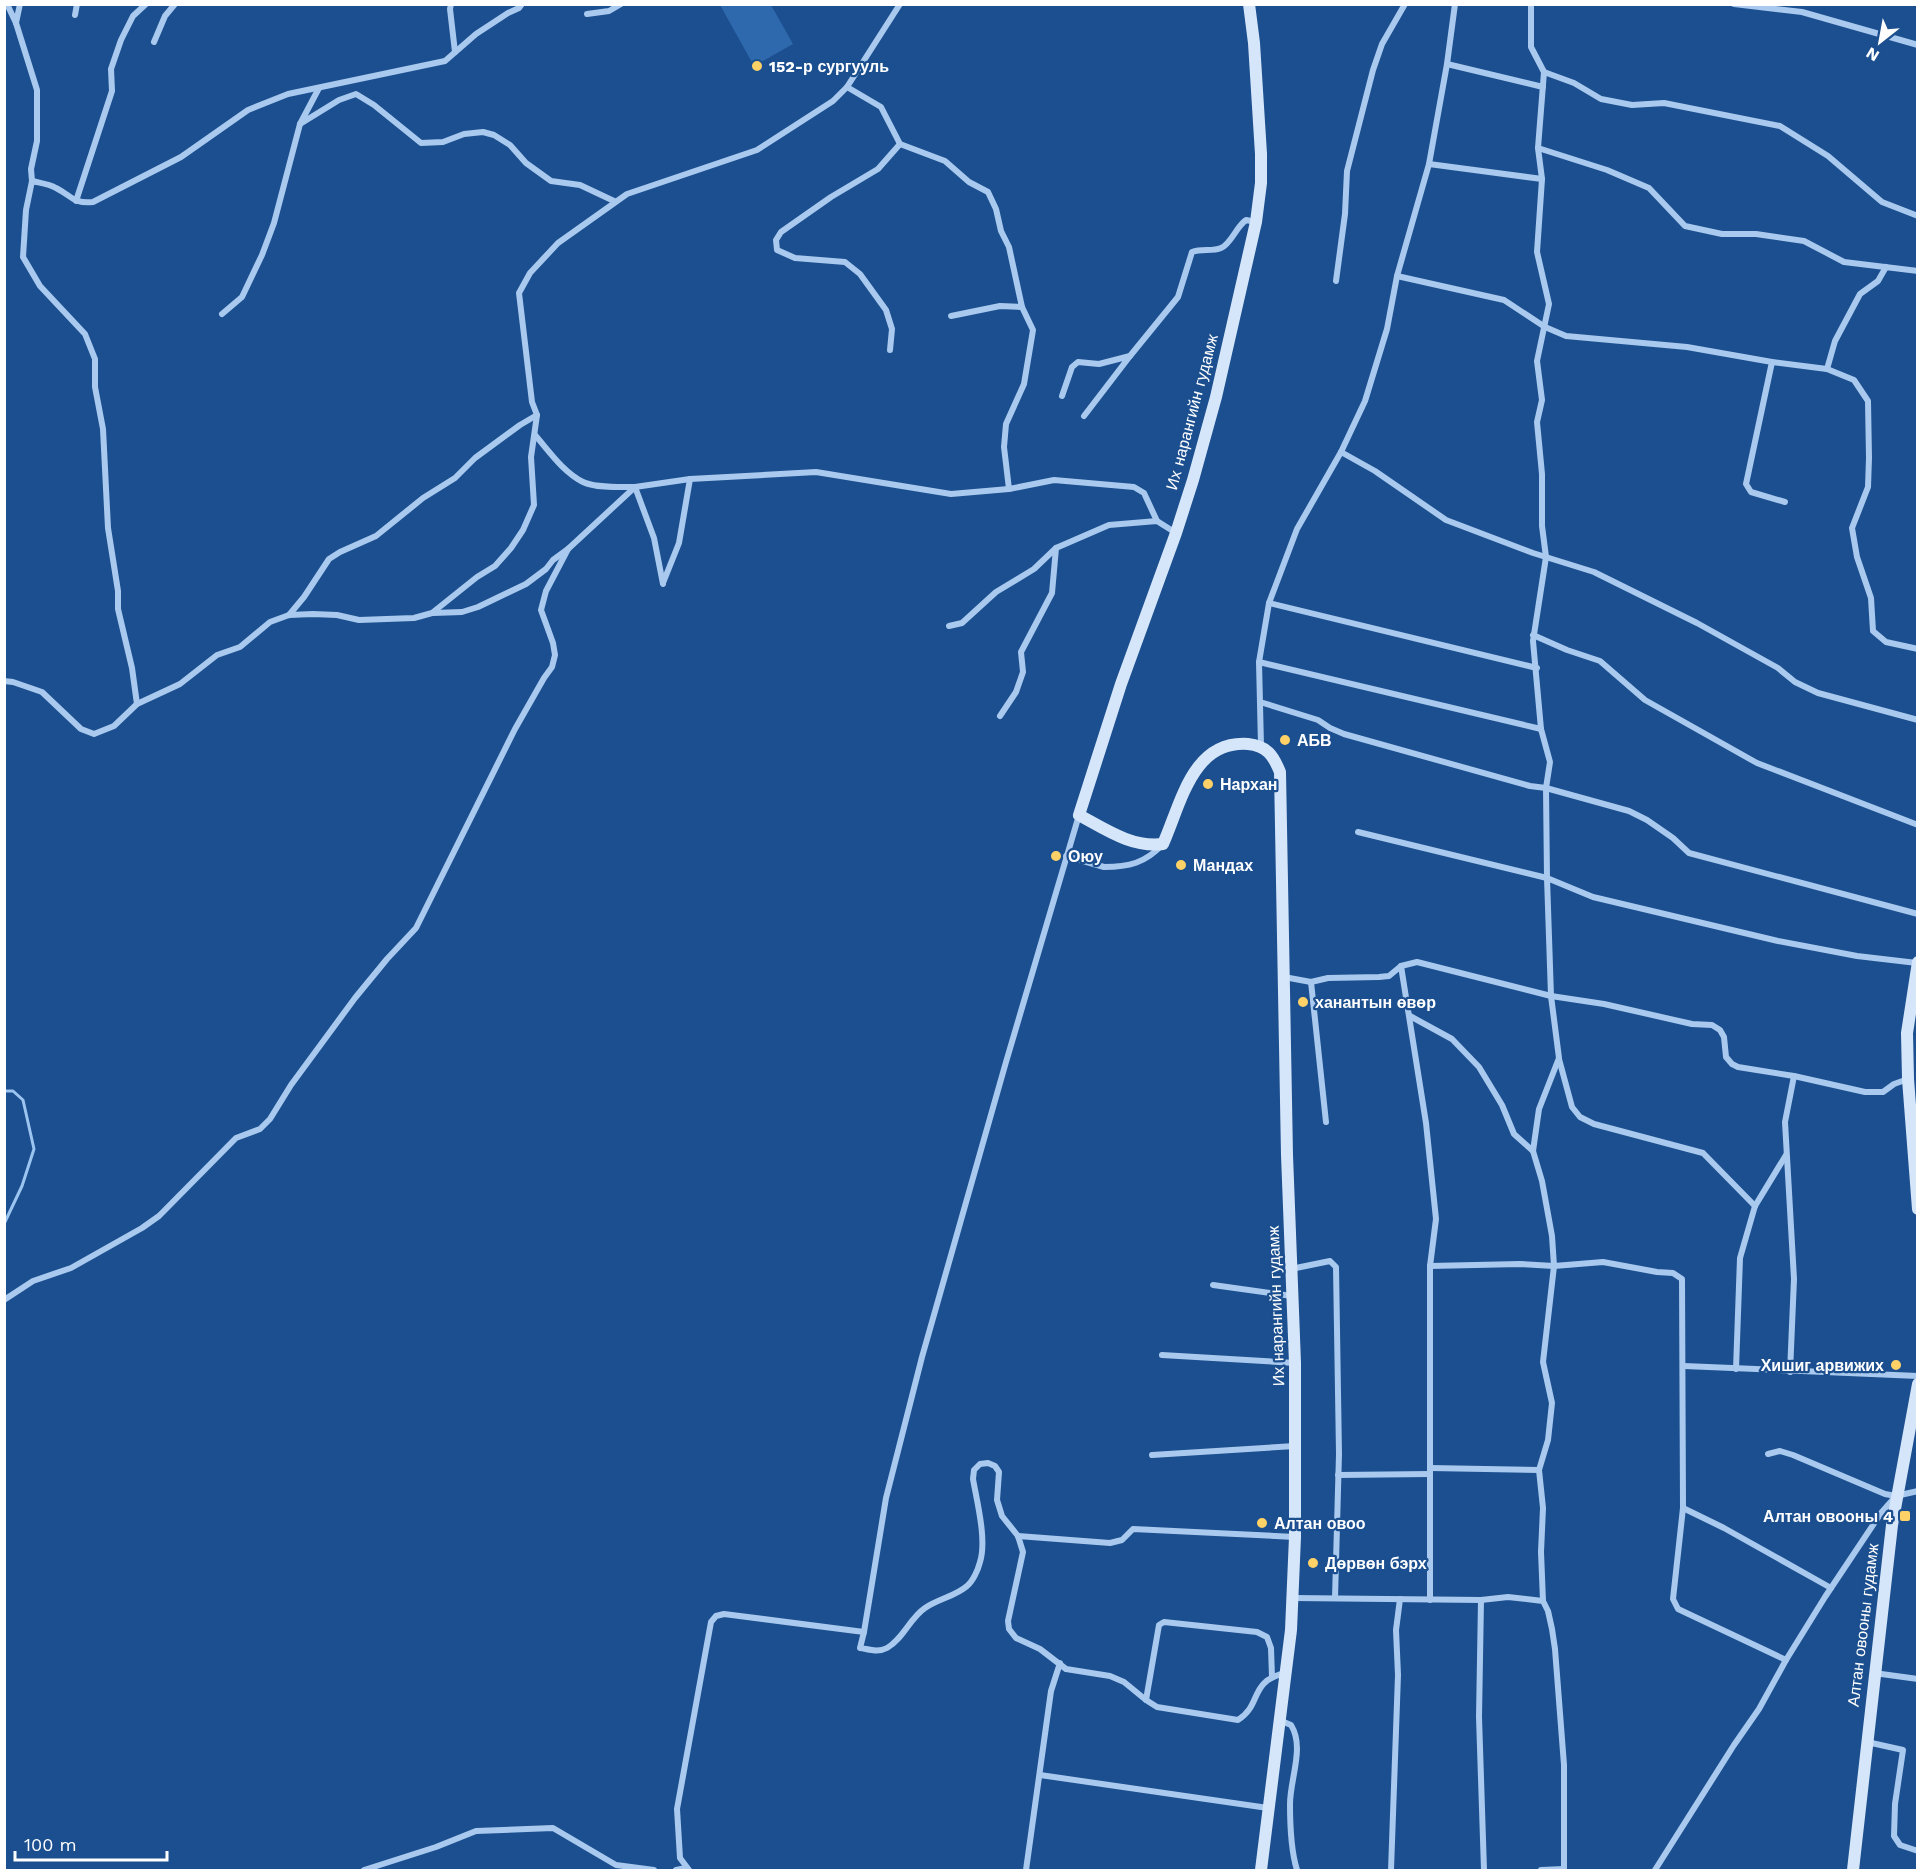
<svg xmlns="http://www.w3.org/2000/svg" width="1922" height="1875" viewBox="0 0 1922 1875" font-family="'Work Sans',sans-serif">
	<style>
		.green { fill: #2e69ad }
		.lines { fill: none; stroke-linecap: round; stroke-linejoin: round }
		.stream { stroke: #9cc4f0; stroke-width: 3 }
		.minor { stroke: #a9c9ee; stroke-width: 6 }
		.secondary { stroke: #d6e6fa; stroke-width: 12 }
		.poi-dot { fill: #ffd166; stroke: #1b4f8f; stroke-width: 2 }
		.labels { text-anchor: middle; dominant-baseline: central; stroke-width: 4.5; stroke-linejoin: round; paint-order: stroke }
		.poi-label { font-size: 16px; font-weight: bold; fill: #fff; stroke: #1b4f8f; text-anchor: start }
		.street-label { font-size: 16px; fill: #fff; stroke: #1b4f8f }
	</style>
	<rect width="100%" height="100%" fill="#1b4f8f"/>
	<path class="green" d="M720 5H771L793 44 754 66Z"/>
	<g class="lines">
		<path class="stream" d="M4 1091H13L23 1100 34 1149 22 1186 4 1224"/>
		<g class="minor">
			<path d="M7 4 16 23 37 90V141L31 169 32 181C40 183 49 184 56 188 72 196 73 204 93 202L181 157 248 110 288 94 445 61 476 34 508 13 519 8 522 4"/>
			<path d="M451 4 450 9 455 52"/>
			<path d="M1531 4V47L1544 72 1574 83 1601 99 1632 105 1664 103 1780 126 1828 156 1882 202 1918 216"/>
			<path d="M1734 4 1802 12 1918 45"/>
			<path d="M587 14 609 11 621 4"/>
			<path d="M75 15 77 4"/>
			<path d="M16 23 20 4"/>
			<path d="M154 42 165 16 175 4"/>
			<path d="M1447 64 1543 87"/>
			<path d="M1544 72 1538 148 1607 170 1649 188 1685 226 1722 234H1756L1804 241 1844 262 1918 271"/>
			<path d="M847 87 881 107 900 144 945 161 969 182 988 192 996 209 1001 231 1009 247 1022 307 1000 306 951 316"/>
			<path d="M300 124 339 100 356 94 374 105 421 143 443 142 464 134 483 132 494 135 510 145 526 163 551 181 580 185 614 201"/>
			<path d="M1538 148 1542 179 1537 252 1549 304 1537 361 1542 400 1537 422 1542 474V526L1546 557 1533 641 1541 729 1550 762 1546 788 1547 878 1551 996 1559 1058 1539 1109 1533 1151 1542 1181 1552 1236 1554 1266 1543 1362 1552 1403 1548 1440 1539 1470 1543 1508 1541 1552 1543 1601"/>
			<path d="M1429 164 1542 179"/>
			<path d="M32 181 26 210 23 257 40 286 85 334 95 359V387L103 429 108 528 118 591V609L132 668 137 704"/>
			<path d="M76 201 112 91 111 69 121 40 133 16 146 4"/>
			<path d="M1397 276 1504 300 1545 327 1566 336 1687 347 1772 362 1827 369 1854 380 1868 401 1869 458 1868 487 1852 528 1857 557 1871 598 1873 631 1886 642 1918 649"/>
			<path d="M1336 281 1345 214 1347 171 1373 70 1382 44 1405 4"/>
			<path d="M222 314 242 297 262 255 274 223 300 124 319 88"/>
			<path d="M890 350 892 329 886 310 860 274 845 262 795 258 777 250 776 240 781 232 831 197 878 169 900 144"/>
			<path d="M1130 356 1178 297 1192 252C1202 248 1212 252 1221 248 1231 244 1236 227 1246 220L1256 222"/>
			<path d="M1772 362 1746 484 1751 492 1785 502"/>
			<path d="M1827 369 1835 341 1860 294 1878 281 1886 267"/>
			<path d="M1062 396 1072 367 1078 362 1099 364 1130 356 1084 416"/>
			<path d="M535 435C549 451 563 472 583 482 595 488 620 487 635 487L654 538 663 584"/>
			<path d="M1341 452 1375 471 1446 520 1533 553 1594 572 1697 623 1778 668 1795 682 1818 693 1918 720"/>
			<path d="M1009 489 1004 447 1006 424 1024 384 1033 330 1022 307"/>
			<path d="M663 583 679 543 690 479"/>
			<path d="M1269 603 1537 668"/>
			<path d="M433 613 462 612 478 607 526 584 546 569 553 560 568 549 635 487 690 479 816 472 951 494 1009 489 1054 480 1134 487 1144 493 1157 521"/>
			<path d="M289 615 304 597 329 559 340 552 376 536 423 498 455 478 475 458 520 425 537 415"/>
			<path d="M949 626 962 623 996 592 1034 569 1056 548"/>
			<path d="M1533 635 1567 650 1600 661 1645 700 1757 763 1918 825"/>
			<path d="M1259 662 1541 729"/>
			<path d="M4 681 13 682 42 692 81 729 94 734 114 726 137 704 180 684 217 655 240 647 270 622 289 615 313 614 337 615 359 620 414 618 432 613 477 577 495 566 511 548 523 530 534 505 531 457 537 415 532 402 519 293 530 273 558 243 627 194 757 150 833 101 847 87 900 4"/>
			<path d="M1260 702 1318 720 1330 728 1344 734 1530 786 1546 788 1629 811 1647 820 1673 838 1689 853 1918 914"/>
			<path d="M1000 716 1016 692 1023 672 1021 652 1052 593 1056 548 1109 525 1157 521 1176 533"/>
			<path d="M1261 746 1259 662 1269 603 1297 529 1341 452 1365 401 1387 329 1397 276 1429 164 1447 64 1455 4"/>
			<path d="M1079 815 1006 1062 922 1357 886 1498 864 1632 860 1648C868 1649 878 1653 887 1648 903 1639 910 1618 925 1608 938 1599 956 1596 967 1586 973 1581 978 1570 980 1562 987 1540 977 1502 973 1479L974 1470 980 1464 988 1463 995 1466 999 1472 997 1500 1002 1516 1018 1536 1023 1552 1008 1621 1009 1629 1016 1638 1040 1649 1066 1669 1110 1676 1124 1682 1146 1700 1157 1707 1238 1720C1263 1704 1248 1682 1285 1673"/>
			<path d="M1358 832 1547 878 1593 897 1778 941 1857 956 1917 963"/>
			<path d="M1066 856 1104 867C1129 867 1145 863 1162 845"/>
			<path d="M1401 966 1426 1123 1436 1219 1430 1266V1600"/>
			<path d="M1284 977 1311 982 1328 978 1379 977 1389 976 1401 966 1417 962 1551 996 1604 1004 1692 1024 1712 1025 1720 1030 1724 1037 1726 1057 1732 1064 1738 1067 1794 1076 1865 1092H1883L1894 1084 1908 1079"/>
			<path d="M1311 982 1326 1122"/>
			<path d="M1410 1016 1452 1039 1479 1067 1502 1105 1514 1134 1533 1151"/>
			<path d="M1559 1059 1572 1107 1580 1117 1594 1124 1703 1153 1755 1206"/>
			<path d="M1430 1266 1520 1264 1554 1266 1603 1262 1657 1272 1673 1273 1682 1279 1683 1508 1673 1599 1678 1609 1786 1660"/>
			<path d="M1291 1269 1330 1261 1336 1267 1339 1454 1335 1598"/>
			<path d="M1213 1285 1292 1296"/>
			<path d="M4 1300 33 1281 71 1268 142 1228 159 1216 236 1138 260 1129 270 1119 291 1085 355 998 387 959 416 928 515 729 544 678 552 667 555 655 553 643 541 610 546 591 568 549"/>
			<path d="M1162 1355 1295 1363"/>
			<path d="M1684 1366 1918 1376"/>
			<path d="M1736 1369 1740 1258 1755 1206 1786 1155"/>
			<path d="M1790 1372 1794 1279 1785 1122 1794 1076"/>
			<path d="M1768 1454 1780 1451 1793 1455 1885 1494 1896 1496"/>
			<path d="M1152 1455 1295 1446"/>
			<path d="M1430 1468 1539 1470"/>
			<path d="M1338 1475 1430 1474"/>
			<path d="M1683 1508 1724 1528 1831 1588"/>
			<path d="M1018 1536 1110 1543 1122 1540 1133 1529 1295 1537"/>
			<path d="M1293 1598 1481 1600 1508 1597 1543 1601 1548 1611 1552 1629 1555 1649 1564 1765V1870"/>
			<path d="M1481 1600 1479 1717 1484 1870"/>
			<path d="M1874 1673 1918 1679"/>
			<path d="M1146 1700 1159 1625 1164 1622 1257 1632 1267 1637 1271 1648 1272 1677"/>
			<path d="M1279 1720 1291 1725C1305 1747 1290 1779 1290 1804 1290 1825 1291 1851 1297 1870"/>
			<path d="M1867 1742 1903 1750 1895 1804 1894 1836 1900 1845 1918 1851"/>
			<path d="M1040 1775 1268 1808"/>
			<path d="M364 1870 436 1847 476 1831 553 1828 616 1865 654 1870"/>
			<path d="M676 1870 686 1868"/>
			<path d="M689 1870 680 1858 677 1809 711 1622 716 1616 724 1614 864 1632"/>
			<path d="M1026 1870 1051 1691 1060 1663"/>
			<path d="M1391 1870 1398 1675 1396 1630 1400 1599"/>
			<path d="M1541 1870 1564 1869"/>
			<path d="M1655 1870 1734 1745 1759 1709 1786 1660 1825 1597 1881 1513 1896 1496 1918 1491"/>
		</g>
		<g class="secondary">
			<path d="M1249 4 1254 43 1261 154V183L1256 222 1216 397 1193 480 1176 533 1121 684 1079 815C1105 829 1132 848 1163 844 1181 804 1192 740 1248 744 1267 746 1273 755 1280 772L1287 1155 1295 1363V1537L1291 1630 1261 1870"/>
			<path d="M1918 962 1907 1033 1908 1079 1918 1209"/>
			<path d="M1853 1870 1892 1525 1918 1384"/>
		</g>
	</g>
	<g class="poi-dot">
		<circle cx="757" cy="66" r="6"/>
		<circle cx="1285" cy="740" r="6"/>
		<circle cx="1208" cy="784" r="6"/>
		<circle cx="1056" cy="856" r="6"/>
		<circle cx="1181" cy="865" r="6"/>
		<circle cx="1303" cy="1002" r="6"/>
		<circle cx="1896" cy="1365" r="6"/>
		<rect x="1899" y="1510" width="12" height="12" rx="3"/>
		<circle cx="1262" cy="1523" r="6"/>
		<circle cx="1313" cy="1563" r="6"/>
	</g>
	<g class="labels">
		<g class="poi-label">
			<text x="769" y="66">152-р сургууль</text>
			<text x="1297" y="740">АБВ</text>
			<text x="1220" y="784">Нархан</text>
			<text x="1068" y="856">Оюу</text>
			<text x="1193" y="865">Мандах</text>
			<text x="1315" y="1002">ханантын өвөр</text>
			<text x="1884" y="1365" text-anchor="end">Хишиг арвижих</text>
			<text x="1893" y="1516" text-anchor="end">Алтан овооны 4</text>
			<text x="1274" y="1523">Алтан овоо</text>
			<text x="1325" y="1563">Дөрвөн бэрх</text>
		</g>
		<g class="street-label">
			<text transform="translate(1192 412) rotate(-75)">Их нарангийн гудамж</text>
			<text transform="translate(1276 1306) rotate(-92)">Их нарангийн гудамж</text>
			<text transform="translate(1863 1625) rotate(-83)">Алтан овооны гудамж</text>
		</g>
	</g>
	<rect width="1922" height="1875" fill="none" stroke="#ffffff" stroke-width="12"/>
	<g transform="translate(1880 42) rotate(211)" stroke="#1b4f8f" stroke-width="4.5" paint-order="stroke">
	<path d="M0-4.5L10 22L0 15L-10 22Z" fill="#ffffff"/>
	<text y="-9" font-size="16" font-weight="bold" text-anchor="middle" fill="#ffffff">N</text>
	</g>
	<path d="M15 1851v9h152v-9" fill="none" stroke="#ffffff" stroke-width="3"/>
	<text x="24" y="1851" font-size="18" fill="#ffffff" stroke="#1b4f8f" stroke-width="4.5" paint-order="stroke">100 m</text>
</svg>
